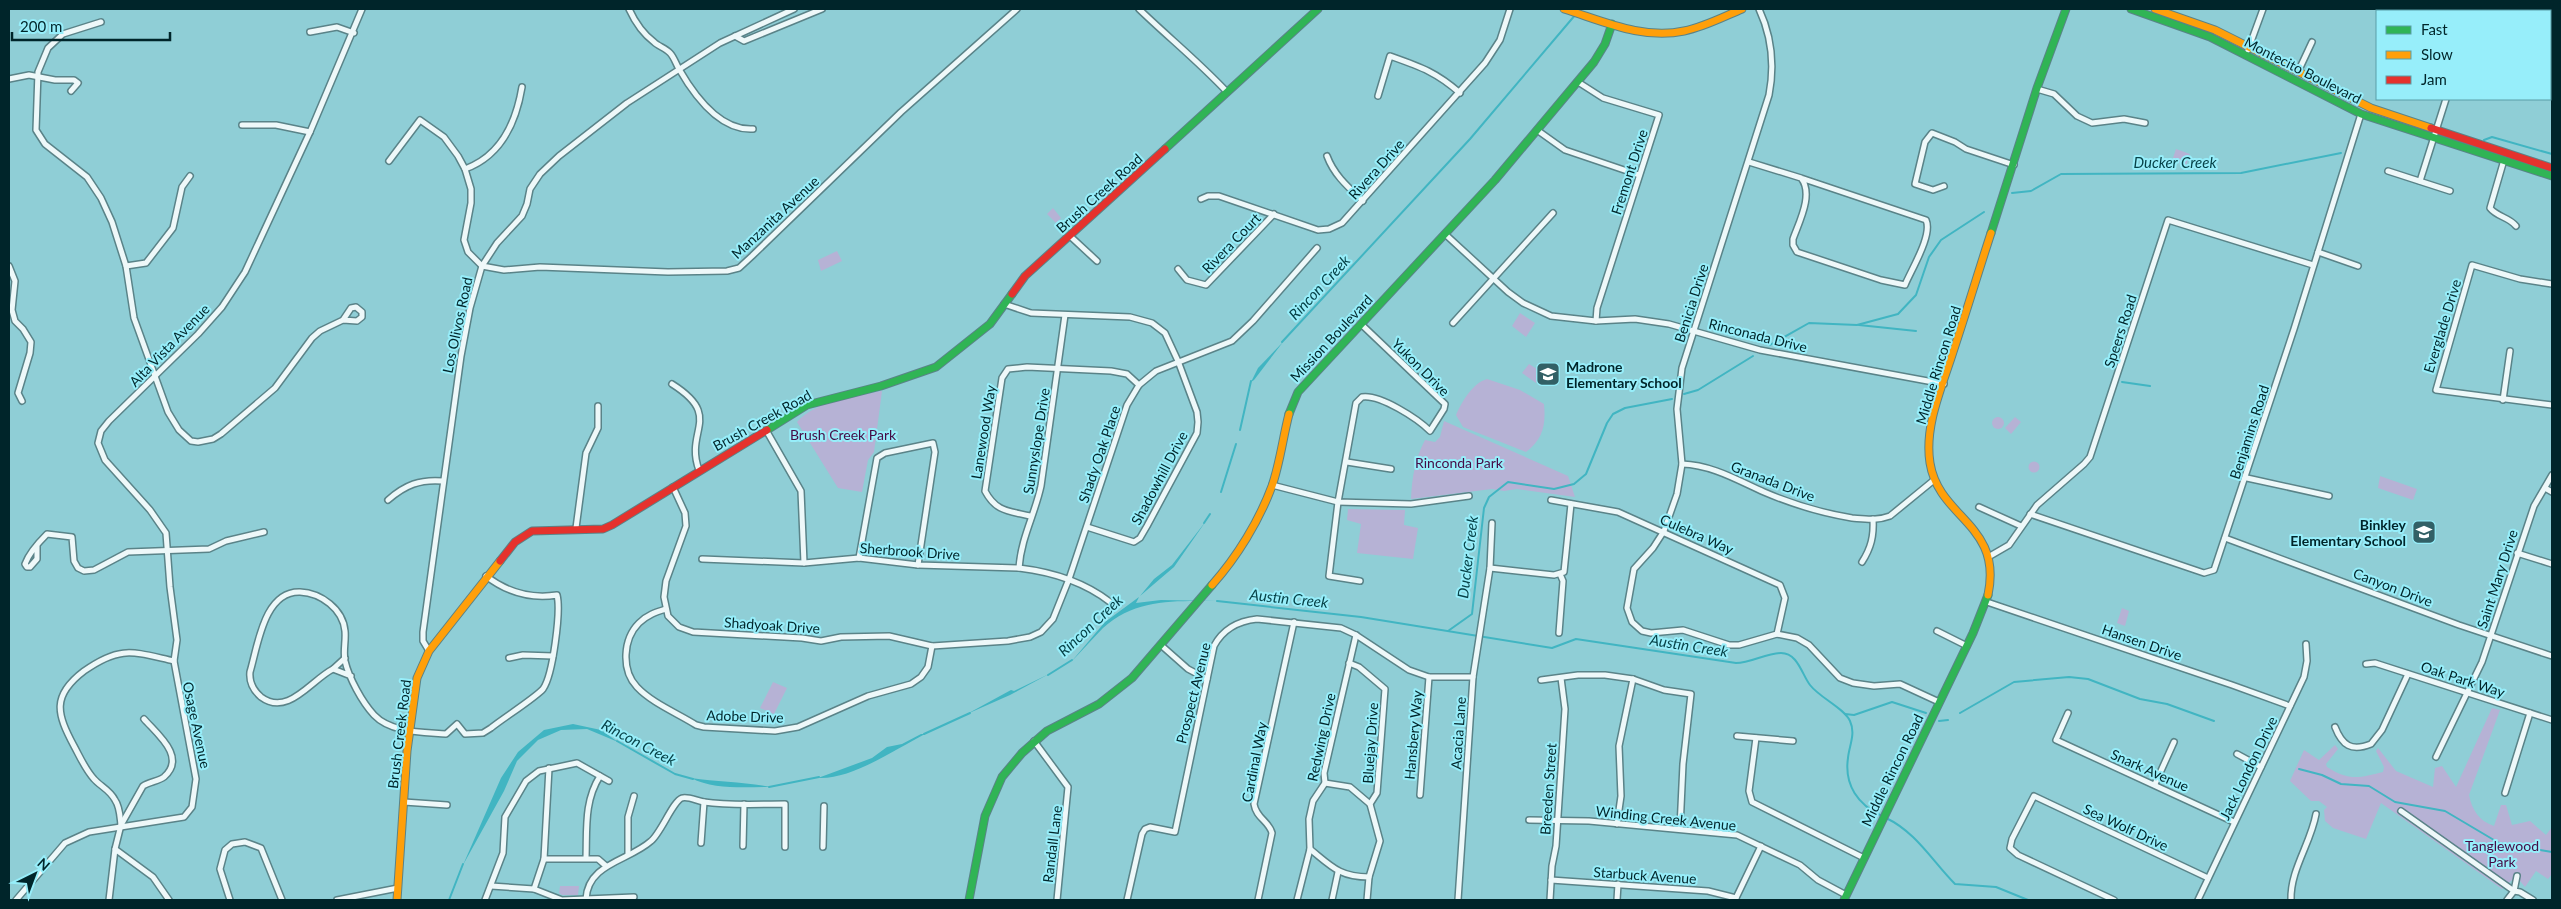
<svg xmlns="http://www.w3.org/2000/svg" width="2561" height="909" viewBox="0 0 2561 909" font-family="Lato,sans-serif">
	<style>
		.green { fill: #b6b2d5 }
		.water { fill: #41b5c2 }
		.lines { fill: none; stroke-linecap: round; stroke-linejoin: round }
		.stream { stroke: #41b5c2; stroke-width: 2 }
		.street-casing { stroke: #5a8388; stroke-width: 8 }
		.fast-casing { stroke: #5a8388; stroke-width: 9 }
		.slow-casing { stroke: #5a8388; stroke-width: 9 }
		.jam-casing { stroke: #5a8388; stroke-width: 9 }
		.street { stroke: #eef8f9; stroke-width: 5 }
		.fast { stroke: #30b455; stroke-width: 7 }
		.slow { stroke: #ff9f0a; stroke-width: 7 }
		.jam { stroke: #e5322d; stroke-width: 7 }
		.labels { text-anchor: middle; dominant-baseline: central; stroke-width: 4; stroke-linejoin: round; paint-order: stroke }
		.street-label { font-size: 14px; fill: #00252a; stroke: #97eefa }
		.poi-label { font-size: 14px; font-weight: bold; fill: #00252a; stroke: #97eefa; text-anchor: start }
		.park-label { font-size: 14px; fill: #450c46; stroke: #97eefa }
		.water-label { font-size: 15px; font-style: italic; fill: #074248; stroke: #97eefa }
	</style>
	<rect width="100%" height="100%" fill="#8fced6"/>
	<g class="green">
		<path d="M2176 149 2190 154 2186 165 2172 161Z"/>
		<path d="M1053 208 1061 218 1056 223 1047 214Z"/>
		<path d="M837 251 842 261 821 271 818 260Z"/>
		<path d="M1520 313 1535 323 1526 337 1512 326Z"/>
		<path d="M1529 364 1543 373 1536 383 1522 373Z"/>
		<path d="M1487 379 1520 390 1544 404C1546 425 1543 439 1526 452L1463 427 1456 415C1462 401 1473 383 1487 379Z"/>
		<path d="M882 391 874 452 868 460 862 492 838 488 797 422C817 400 854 397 882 391Z"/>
		<circle cx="1998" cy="423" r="6"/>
		<path d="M2015 417 2021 422 2011 434 2005 428Z"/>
		<path d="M1444 421 1568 476 1575 497 1517 489 1504 491 1492 489 1411 499C1412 477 1415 459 1425 440L1435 442 1440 437Z"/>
		<circle cx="2034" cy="467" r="5.5"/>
		<path d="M2380 476 2417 489 2413 500 2378 488Z"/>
		<path d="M1348 509 1405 510 1404 525 1418 528 1413 559 1357 553 1361 524 1347 520Z"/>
		<path d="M2122 608 2129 611 2125 626 2117 623Z"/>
		<path d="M773 682 787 688 774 714 760 708Z"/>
		<path d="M2492 708 2500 710 2469 795C2472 810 2479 821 2494 826L2501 805H2506L2512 825 2530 821 2546 835 2552 827V874L2548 879 2536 871 2525 887 2520 881 2512 880 2502 889 2381 803 2366 839 2333 828 2325 821 2324 810 2327 807 2319 801H2311L2290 781 2304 750 2319 760 2335 745 2338 749 2326 764 2327 767C2349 781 2359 778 2383 772L2384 767 2376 751 2378 748 2396 771 2433 787 2435 768 2442 766 2456 787Z"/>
		<path d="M560 886H579L578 895H562L559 893Z"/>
	</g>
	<g class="water">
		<path d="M1283 342 1254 380 1251 382 1258 368Z"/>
		<path d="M1206 521 1174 567 1140 596 1154 579 1172 565Z"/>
		<path d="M1139 597 1136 603 1161 600 1217 601C1175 601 1136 598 1103 628 1092 639 1082 651 1071 662L1105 622Z"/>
		<path d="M1049 674 1010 695 967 714 1011 690 1014 691Z"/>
		<path d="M573 724 601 730 618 742 587 729 561 730 538 740 517 761 504 791 463 865 501 778 518 752 544 730Z"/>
		<path d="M921 734H925C896 749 851 780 818 778L872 758 887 747 902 744Z"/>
		<path d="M691 778C718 782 745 782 771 787 745 787 714 790 691 778Z"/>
	</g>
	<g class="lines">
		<g class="stream">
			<path d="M2484 140 2492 137 2552 154"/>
			<path d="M2012 193 2031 191 2061 174 2241 173 2341 153"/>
			<path d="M1859 325 1916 331"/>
			<path d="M1282 342 1470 139 1576 14"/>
			<path d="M1770 345 1809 323 1857 325 1898 314 1916 295 1929 257 1941 240 1984 212"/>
			<path d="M2122 382 2150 386"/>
			<path d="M1684 394 1698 390 1753 356"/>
			<path d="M1240 430 1251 381"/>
			<path d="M1221 492 1236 444"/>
			<path d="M1204 523 1210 514"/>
			<path d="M1217 601 1361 617 1552 648 1576 639 1736 663C1751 663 1766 653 1781 653 1798 653 1802 675 1810 685 1820 698 1844 708 1850 721 1856 734 1849 746 1848 758 1844 785 1858 805 1882 816"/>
			<path d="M1448 631 1472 614 1484 508 1489 497 1508 482 1554 489 1574 484 1586 474 1607 423 1613 414 1625 408 1672 399"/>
			<path d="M1048 675 1072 660"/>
			<path d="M1960 713 2014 682 2069 677 2088 679 2140 699 2167 704 2214 721"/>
			<path d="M1845 714 1854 715 1892 702 1926 713"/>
			<path d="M1939 721 1948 720"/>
			<path d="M924 734 970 713"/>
			<path d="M617 741 675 774 693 779"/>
			<path d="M2299 769 2322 775 2341 784 2369 786 2395 802 2445 811 2499 843 2552 852"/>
			<path d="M769 787 819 777"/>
			<path d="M1886 818C1916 832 1933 862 1955 884L1996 887 2028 900"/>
			<path d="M449 900 463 864"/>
		</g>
		<g class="street-casing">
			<g id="street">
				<path d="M629 9C635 22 642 33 654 42 658 46 665 48 670 53 674 57 676 64 679 69 694 95 719 131 753 129"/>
				<path d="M1139 9C1168 37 1199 62 1227 92"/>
				<path d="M1759 9C1772 37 1775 64 1769 95L1682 368 1677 409 1682 464 1677 494 1664 531 1653 548 1634 569 1627 608 1632 622 1642 631 1651 633 1683 630 1729 645H1739L1777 634 1797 638 1809 645 1840 678 1853 683 1874 686 1900 684 1939 702"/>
				<path d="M2410 9 2418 11"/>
				<path d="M2487 11 2489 9"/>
				<path d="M101 22 63 34 48 48 38 72 36 130 45 144 87 177 101 198 112 222 126 266 134 318 168 412 179 430 191 441 198 442 213 439 221 434 275 388 312 338 320 331 343 320 351 308 356 307 362 312V317L357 321 343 320"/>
				<path d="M310 32 337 27 354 33"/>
				<path d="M735 36 744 41 822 9"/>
				<path d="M2248 50 2263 9"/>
				<path d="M2298 72 2312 42"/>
				<path d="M2550 78 2552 77"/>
				<path d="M9 79 29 75 55 80H74L78 83 71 91"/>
				<path d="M1578 82 1603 98 1659 115 1597 308 1596 321"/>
				<path d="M2037 89 2054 94 2077 116 2092 123 2124 119 2145 123"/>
				<path d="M1378 96 1390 56C1421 67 1436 72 1460 93"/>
				<path d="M242 125H276L310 132"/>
				<path d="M1537 130 1565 150 1639 175"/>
				<path d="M1327 156C1334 175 1348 187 1363 201"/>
				<path d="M2504 160 2490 208C2497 217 2509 217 2516 226"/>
				<path d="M389 161 420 120 444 137 458 156 465 169 471 189V203L464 240 468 252 482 266 504 270 540 267 668 272 727 271 739 268 752 256 901 112 1017 9"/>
				<path d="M1749 162 1801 178C1814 194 1799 222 1793 239V245L1797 252 1881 280 1905 285C1911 270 1933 235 1926 220L1801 178"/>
				<path d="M465 169C501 156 516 123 522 87"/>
				<path d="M2388 171 2450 191"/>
				<path d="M2420 181 2446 99"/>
				<path d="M1944 186 1933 190 1915 184 1925 142 1932 133 1955 142 1966 149 2014 165"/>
				<path d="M1201 199 1208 196H1219L1318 230 1329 229 1342 223 1485 63 1500 40 1510 9"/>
				<path d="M1445 234 1508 292 1523 303 1551 316 1596 321 1635 319 1669 324 1760 350 1944 384"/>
				<path d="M1070 236 1097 261"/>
				<path d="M2318 252 2358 266"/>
				<path d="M9 266 15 281 12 310 15 321 23 329 31 342 30 353 18 393 22 401"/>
				<path d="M126 266 146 263 173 228 182 187 190 176"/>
				<path d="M1178 269 1187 280 1206 285 1274 214"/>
				<path d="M2552 284 2520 279 2472 265 2436 390 2552 405"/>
				<path d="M1004 304 1031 313 1130 317 1152 323 1165 333 1178 361 1197 412 1198 422 1197 433 1147 526 1140 538 1134 542 1087 527"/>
				<path d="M1453 323 1553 213"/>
				<path d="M672 384C724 417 684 430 699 470"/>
				<path d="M2503 400 2510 351"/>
				<path d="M766 430 801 491 804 563"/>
				<path d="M1347 462 1391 469"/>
				<path d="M1682 464C1712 465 1737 480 1764 492 1792 504 1822 513 1852 518 1865 519 1877 521 1890 516L1934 480"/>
				<path d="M2247 478 2329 496"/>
				<path d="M1272 485 1338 502 1411 504 1469 496"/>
				<path d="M673 487 685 513 686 526 666 581 664 597 668 616 679 627 693 632 802 638 821 641 841 637 889 636 932 646 1008 641 1030 637 1041 632 1053 619 1069 579 1127 405 1139 385 1156 371 1232 341 1253 321 1317 248"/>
				<path d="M2545 488 2552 492"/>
				<path d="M388 500C405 485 420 479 443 481"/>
				<path d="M1551 500 1618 512 1780 585 1785 598 1777 634"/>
				<path d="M1979 507 2021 526"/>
				<path d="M2030 514 2204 573 2214 570 2294 329 2361 114"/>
				<path d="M1030 516C1009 511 996 512 985 491L1002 378 1008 369 1027 367 1111 371 1127 374 1139 385"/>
				<path d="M576 528 586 453 598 428V406"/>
				<path d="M2225 538 2459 625 2552 656"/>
				<path d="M37 546V559L30 567H27L25 564C29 553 39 542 47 534L72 537 74 561 78 568 84 571 94 570 128 552 209 549 226 541 264 532"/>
				<path d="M2517 553 2552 564"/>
				<path d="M1990 556 2009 545 2037 505 2084 464 2090 457 2168 220 2313 265"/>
				<path d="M859 558 877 458 885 453 933 443 935 452 918 565"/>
				<path d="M702 559 804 563 859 558 918 565 1019 568C1052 572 1083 581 1110 602"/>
				<path d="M1862 562C1871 548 1874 536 1873 519"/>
				<path d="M1019 568C1021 538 1035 514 1041 486L1065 315"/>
				<path d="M1490 568 1554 575 1564 572 1571 504"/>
				<path d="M1360 581 1329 576 1338 502 1356 403 1362 397C1380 394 1418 419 1430 431L1444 409 1445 404 1361 324"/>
				<path d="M1987 602 2232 685 2290 706"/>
				<path d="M666 609C656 612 647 615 639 623 623 639 621 670 637 687 652 703 677 713 696 725L704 727 775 731 798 727 868 696 911 684 921 677 928 667 932 646"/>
				<path d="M1937 631 1967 646"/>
				<path d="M1559 633 1563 581 1560 574"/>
				<path d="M1162 646 1188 669 1207 679"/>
				<path d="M429 651 423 641V632L461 356 470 308 482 266 497 243 522 216 527 204 530 189 540 174 559 156 627 103 720 43 794 9"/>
				<path d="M509 658 523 655 553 656"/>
				<path d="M1349 663 1359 667 1385 689 1377 793 1370 804 1380 841 1369 877 1367 900"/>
				<path d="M2366 664 2375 663 2552 720"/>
				<path d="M333 669 345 658"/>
				<path d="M351 676 333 669C311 680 288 717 261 697 253 690 249 682 250 672 258 645 264 591 300 592 321 593 343 609 345 631 346 641 343 651 345 661 349 678 362 702 374 715 391 733 423 732 446 734L457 724 465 734 483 733 491 728C502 719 535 698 543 689 553 675 561 611 557 595 531 599 508 593 486 576"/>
				<path d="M1541 680 1578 675H1605L1633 679 1664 690 1691 694 1683 764 1680 828"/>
				<path d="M2068 713 2056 740 2234 822"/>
				<path d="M144 719C157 734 187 757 164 777 159 781 149 782 143 786L121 825 115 849 153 877 169 900"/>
				<path d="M2335 727C2342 745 2351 752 2371 744L2382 730 2408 674"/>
				<path d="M1737 736 1793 741"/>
				<path d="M1756 738 1749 791 1752 802 1864 858"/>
				<path d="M1034 741 1068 787 1057 900"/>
				<path d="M2237 754 2261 767"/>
				<path d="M2436 757 2482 662 2534 506 2552 475"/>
				<path d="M1325 783 1350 787 1370 804"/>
				<path d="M2155 784 2174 742"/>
				<path d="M2505 793 2530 713"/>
				<path d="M1420 795 1429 677"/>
				<path d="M404 802 447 805"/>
				<path d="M2401 811 2514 891 2520 892 2533 900"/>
				<path d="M1529 820 1589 821 1737 835 1800 865 1818 880 1846 895"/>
				<path d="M1617 824 1621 796 1619 746 1633 679"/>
				<path d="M121 825C120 817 120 807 115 800 110 790 100 786 94 779 85 769 80 757 74 746 57 714 51 696 84 671 121 645 133 652 174 661"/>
				<path d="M701 843 704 802"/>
				<path d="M743 846 744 804"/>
				<path d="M823 847 824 806"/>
				<path d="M1310 849C1332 867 1340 877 1369 877"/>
				<path d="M628 854V817L634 796"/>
				<path d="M586 858C587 829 584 801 600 776"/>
				<path d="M544 859H598L606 866"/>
				<path d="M1551 880 1708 891 1736 898"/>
				<path d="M491 886 534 889 562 900 634 897"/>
				<path d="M534 889 544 859 549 768"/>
				<path d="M586 899C588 863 629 861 651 841 661 833 673 801 682 798 688 796 697 801 704 802 730 806 758 804 785 804V847"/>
				<path d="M16 900 65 843 89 832 184 817 192 807 196 779 174 661 177 640 170 587 166 533 150 510 105 460 98 443 101 431 109 421 198 334 222 307 245 272 310 132 362 9"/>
				<path d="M109 900 115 849"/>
				<path d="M230 900 220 869 225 850 232 844 245 842 261 848 282 900"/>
				<path d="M337 900 398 888"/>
				<path d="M485 900 503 853 505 817 526 781 539 771 577 763 609 781"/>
				<path d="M1127 900 1142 834 1145 829 1150 827 1175 832 1214 646C1223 629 1238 621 1257 619L1341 628 1356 635 1409 670 1429 677H1473"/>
				<path d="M1258 900 1272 833C1269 821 1256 818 1254 804L1294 622"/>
				<path d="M1297 900 1310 849 1309 819 1313 801 1325 783 1324 773 1356 635"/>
				<path d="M1332 900 1338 872"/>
				<path d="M1458 900 1473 677 1490 568 1492 523"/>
				<path d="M1550 900 1552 866 1556 846 1565 709 1561 678"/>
				<path d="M1617 900 1618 884"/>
				<path d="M1735 900 1761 846"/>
				<path d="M2114 900 2018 855 2010 848 2012 839 2034 796 2208 878"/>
				<path d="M2198 900 2304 677 2307 661 2306 644"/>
				<path d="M2291 900C2290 870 2311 843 2316 814"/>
				<path d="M2507 900 2514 891 2517 876"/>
			</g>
		</g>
		<g class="fast-casing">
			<g id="fast">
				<path d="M2131 9 2210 37 2361 114 2552 176"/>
				<path d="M1165 149 1318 9"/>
				<path d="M1991 233 2037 88 2066 9"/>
				<path d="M1289 414 1298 392 1495 180 1594 62 1605 44 1612 24"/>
				<path d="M767 430 807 405 881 386 936 367 990 324 1012 294"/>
				<path d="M969 900 985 816 1002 777 1022 753 1047 731 1099 704 1132 678 1212 585"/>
				<path d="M1844 900 1973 633 1988 595"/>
			</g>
		</g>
		<g class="slow-casing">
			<g id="slow">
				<path d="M1564 9C1603 21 1643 40 1684 31 1704 27 1723 17 1742 9"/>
				<path d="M2155 9 2215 30 2371 108 2431 128"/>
				<path d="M1212 585C1237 557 1259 521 1272 486 1280 463 1283 437 1289 414"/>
				<path d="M1988 595C2003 524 1939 519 1930 463 1924 426 1942 387 1953 352 1966 313 1978 273 1991 233"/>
				<path d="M397 900 407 751 417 678 429 651 500 561"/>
			</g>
		</g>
		<g class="jam-casing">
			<g id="jam">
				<path d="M2431 128 2552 168"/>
				<path d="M1012 294 1025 276 1165 149"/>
				<path d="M500 561 515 542 532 531 603 529 612 525 767 430"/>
			</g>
		</g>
		<use href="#street" class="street"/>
		<use href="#fast" class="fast"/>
		<use href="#slow" class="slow"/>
		<use href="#jam" class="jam"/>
	</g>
	<defs>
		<g id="school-square" transform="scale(1.25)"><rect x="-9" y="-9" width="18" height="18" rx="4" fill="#326066" stroke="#97eefa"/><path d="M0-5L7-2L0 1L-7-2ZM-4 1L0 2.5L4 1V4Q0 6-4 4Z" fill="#fff"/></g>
	</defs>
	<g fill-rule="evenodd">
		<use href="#school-square" x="1548" y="374"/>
		<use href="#school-square" x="2424" y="532"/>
	</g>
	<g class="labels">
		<g class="street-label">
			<text transform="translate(2303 70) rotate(27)">Montecito Boulevard</text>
			<text transform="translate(1376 169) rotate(-48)">Rivera Drive</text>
			<text transform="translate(1629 172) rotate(-72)">Fremont Drive</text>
			<text transform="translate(1099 193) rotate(-42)">Brush Creek Road</text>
			<text transform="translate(775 217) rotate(-43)">Manzanita Avenue</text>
			<text transform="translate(1231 243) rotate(-46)">Rivera Court</text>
			<text transform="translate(1691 303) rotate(-72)">Benicia Drive</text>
			<text transform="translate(457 325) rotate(-78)">Los Olivos Road</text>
			<text transform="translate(2442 326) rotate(-73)">Everglade Drive</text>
			<text transform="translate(2120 331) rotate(-72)">Speers Road</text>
			<text transform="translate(1758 335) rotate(14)">Rinconada Drive</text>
			<text transform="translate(1331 338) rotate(-47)">Mission Boulevard</text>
			<text transform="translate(169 345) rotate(-46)">Alta Vista Avenue</text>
			<text transform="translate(1938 365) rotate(-73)">Middle Rincon Road</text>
			<text transform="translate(1421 367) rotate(45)">Yukon Drive</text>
			<text transform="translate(762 420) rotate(-29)">Brush Creek Road</text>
			<text transform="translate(983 432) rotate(-81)">Lanewood Way</text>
			<text transform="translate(2249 432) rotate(-72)">Benjamins Road</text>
			<text transform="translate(1036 441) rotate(-81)">Sunnyslope Drive</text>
			<text transform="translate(1099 454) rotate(-71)">Shady Oak Place</text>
			<text transform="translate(1159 478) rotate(-62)">Shadowhill Drive</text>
			<text transform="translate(1773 481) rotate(21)">Granada Drive</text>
			<text transform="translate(1697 534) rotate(24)">Culebra Way</text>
			<text transform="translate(910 551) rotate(4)">Sherbrook Drive</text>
			<text transform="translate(2497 579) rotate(-72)">Saint Mary Drive</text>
			<text transform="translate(2393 587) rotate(21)">Canyon Drive</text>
			<text transform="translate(772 625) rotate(4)">Shadyoak Drive</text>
			<text transform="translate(2142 642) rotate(19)">Hansen Drive</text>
			<text transform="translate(2463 679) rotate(18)">Oak Park Way</text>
			<text transform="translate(1193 693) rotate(-76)">Prospect Avenue</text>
			<text transform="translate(745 716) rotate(2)">Adobe Drive</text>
			<text transform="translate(197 725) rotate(78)">Osage Avenue</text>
			<text transform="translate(1458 733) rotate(-86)">Acacia Lane</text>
			<text transform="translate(399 734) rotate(-83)">Brush Creek Road</text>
			<text transform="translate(1413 735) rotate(-85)">Hansbery Way</text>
			<text transform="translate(1321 737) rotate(-78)">Redwing Drive</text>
			<text transform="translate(1370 743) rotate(-86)">Bluejay Drive</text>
			<text transform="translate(1254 762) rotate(-79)">Cardinal Way</text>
			<text transform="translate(2248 768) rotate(-64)">Jack London Drive</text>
			<text transform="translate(1892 770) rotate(-64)">Middle Rincon Road</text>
			<text transform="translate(2150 770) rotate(24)">Snark Avenue</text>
			<text transform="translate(1548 789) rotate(-86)">Breeden Street</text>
			<text transform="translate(1666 818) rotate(6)">Winding Creek Avenue</text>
			<text transform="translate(2126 827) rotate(25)">Sea Wolf Drive</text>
			<text transform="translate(1052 844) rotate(-83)">Randall Lane</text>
			<text transform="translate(1645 875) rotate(4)">Starbuck Avenue</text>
		</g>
		<g class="poi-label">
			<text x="1566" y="366">Madrone<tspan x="1566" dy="16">Elementary School</tspan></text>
			<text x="2406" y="524" text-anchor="end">Binkley<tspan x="2406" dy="16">Elementary School</tspan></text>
		</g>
		<g class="park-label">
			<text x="843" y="434">Brush Creek Park</text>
			<text x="1459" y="462">Rinconda Park</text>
			<text x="2502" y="845">Tanglewood<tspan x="2502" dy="16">Park</tspan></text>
		</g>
		<g class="water-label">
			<text x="2175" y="162">Ducker Creek</text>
			<text transform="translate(1319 287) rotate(-47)">Rincon Creek</text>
			<text transform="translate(1467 557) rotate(-83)">Ducker Creek</text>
			<text transform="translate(1289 598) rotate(6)">Austin Creek</text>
			<text transform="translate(1090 625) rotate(-43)">Rincon Creek</text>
			<text transform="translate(1689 645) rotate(9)">Austin Creek</text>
			<text transform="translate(639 742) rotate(28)">Rincon Creek</text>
		</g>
	</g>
	<rect width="2561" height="909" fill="none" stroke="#00252a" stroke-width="20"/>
	<rect x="2376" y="10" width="175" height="90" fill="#97eefa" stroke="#5b9ea7"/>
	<rect x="2386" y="26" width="25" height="8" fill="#30b455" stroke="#5b9ea7"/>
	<text x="2421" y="35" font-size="15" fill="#00252a">Fast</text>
	<rect x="2386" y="51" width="25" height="8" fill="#ff9f0a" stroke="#5b9ea7"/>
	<text x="2421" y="60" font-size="15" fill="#00252a">Slow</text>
	<rect x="2386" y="76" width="25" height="8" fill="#e5322d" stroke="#5b9ea7"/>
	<text x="2421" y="85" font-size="15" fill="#00252a">Jam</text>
	<g transform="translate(35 874) rotate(42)" stroke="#97eefa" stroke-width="4" paint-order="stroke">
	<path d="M0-4L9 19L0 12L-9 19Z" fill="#00252a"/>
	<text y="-8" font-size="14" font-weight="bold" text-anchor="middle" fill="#00252a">N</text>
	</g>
	<path d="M12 32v8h158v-8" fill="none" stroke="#00252a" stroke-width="2.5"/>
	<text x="20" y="32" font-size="15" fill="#00252a" stroke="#97eefa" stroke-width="4" paint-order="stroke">200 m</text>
</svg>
